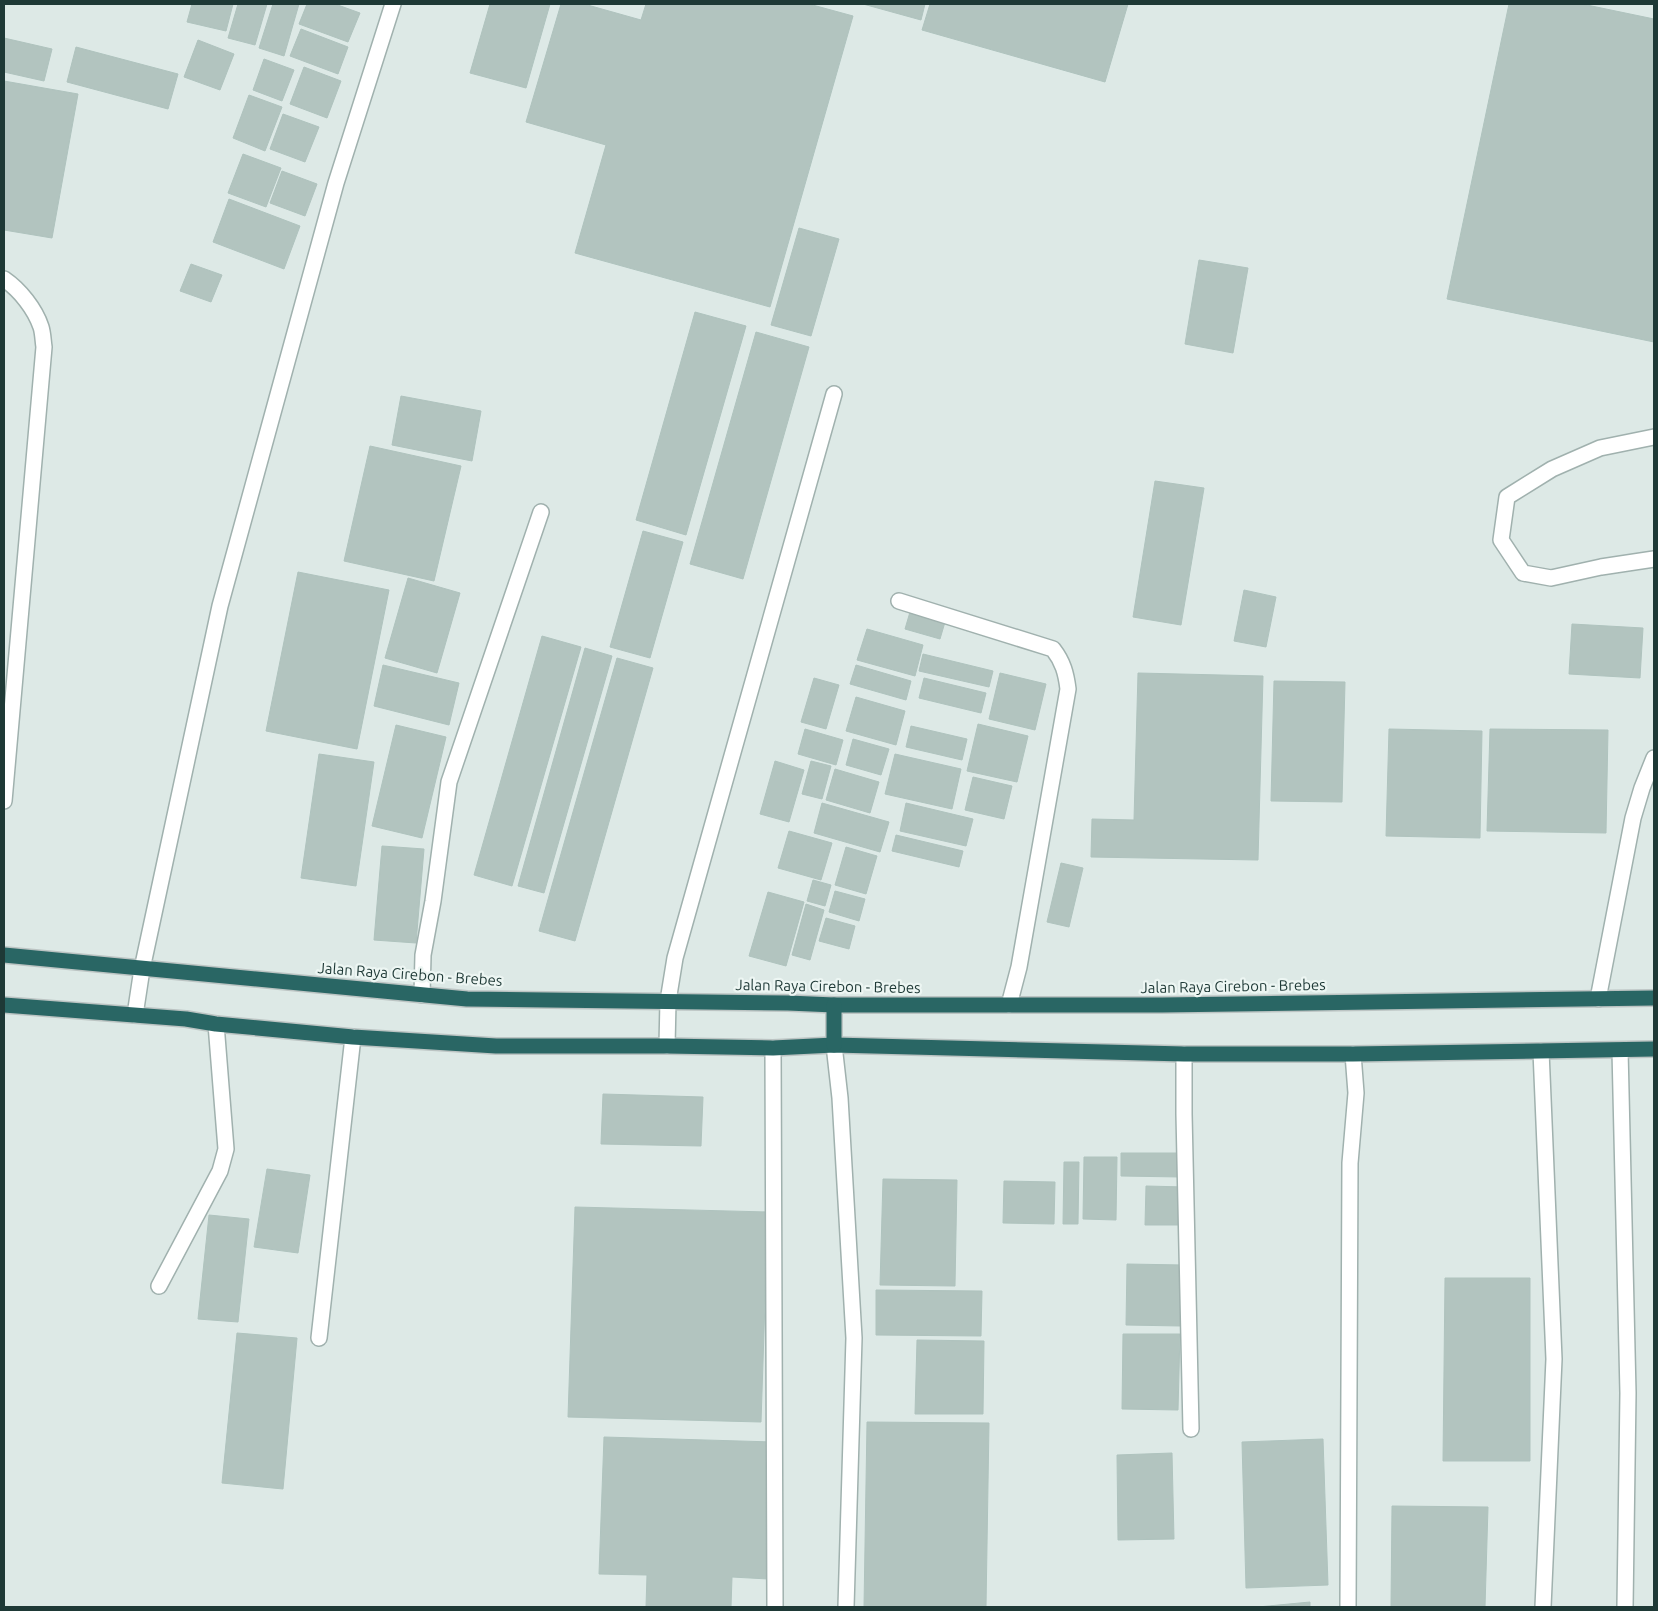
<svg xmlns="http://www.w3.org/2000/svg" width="1658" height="1611" viewBox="0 0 1658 1611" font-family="Ubuntu,sans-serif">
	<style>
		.building { fill: #b2c4bf; stroke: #afc3be }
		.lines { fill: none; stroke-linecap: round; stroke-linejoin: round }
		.minor-casing { stroke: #a0b1ae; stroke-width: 18 }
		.highway-casing { stroke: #bcc4c3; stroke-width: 18 }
		.minor { stroke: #fff; stroke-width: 15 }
		.highway { stroke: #296664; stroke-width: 15 }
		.labels { text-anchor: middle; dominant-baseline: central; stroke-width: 4.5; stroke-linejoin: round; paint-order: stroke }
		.street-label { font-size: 15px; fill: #1e3936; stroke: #edf6f3 }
	</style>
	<rect width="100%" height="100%" fill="#dde9e6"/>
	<g class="building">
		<path d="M192 4H233L226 31 187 22Z"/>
		<path d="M238 4H267L255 45 228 38Z"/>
		<path d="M273 4H299L284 56 259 48Z"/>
		<path d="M307 4H335L360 13 348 42 299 24Z"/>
		<path d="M490 4H550L526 88 470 73Z"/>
		<path d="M561 4H584L641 20 646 4H809L853 16 770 307 575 253 606 145 526 122Z"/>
		<path d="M863 4H925L921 20Z"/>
		<path d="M930 4H1128L1105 82 922 30Z"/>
		<path d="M1509 4H1582L1654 19V342L1447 299Z"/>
		<path d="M301 29 348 47 338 74 290 56Z"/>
		<path d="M4 38 52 49 44 81 4 72Z"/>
		<path d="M198 40 234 54 220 90 184 77Z"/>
		<path d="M76 47 178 74 168 109 67 82Z"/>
		<path d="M264 59 294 70 282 101 253 90Z"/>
		<path d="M304 67 341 81 327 118 290 104Z"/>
		<path d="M4 81 78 94 52 238 4 230Z"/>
		<path d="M249 95 282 107 265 151 233 138Z"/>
		<path d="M283 114 319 127 305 162 270 149Z"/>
		<path d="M243 154 281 168 266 207 228 193Z"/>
		<path d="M282 171 317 184 305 216 270 203Z"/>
		<path d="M229 199 300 226 284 269 213 242Z"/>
		<path d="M799 228 839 239 811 336 771 325Z"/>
		<path d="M1199 260 1248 268 1233 353 1185 344Z"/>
		<path d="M191 264 222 275 211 302 180 291Z"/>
		<path d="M695 312 746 326 686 535 636 520Z"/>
		<path d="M756 332 809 347 743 579 690 564Z"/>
		<path d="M401 396 481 411 472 461 392 445Z"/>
		<path d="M370 446 461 466 434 581 344 561Z"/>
		<path d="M1155 481 1204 488 1181 625 1133 617Z"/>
		<path d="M643 531 683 542 650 658 610 647Z"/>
		<path d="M298 572 389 590 357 749 266 731Z"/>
		<path d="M408 578 460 593 437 673 385 658Z"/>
		<path d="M1244 590 1276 597 1266 647 1234 641Z"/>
		<path d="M910 612 945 622 940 639 905 629Z"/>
		<path d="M1572 624 1643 628 1640 678 1569 674Z"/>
		<path d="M867 629 923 645 915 676 857 660Z"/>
		<path d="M542 636 581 647 512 886 474 875Z"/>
		<path d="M585 648 612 656 544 893 518 886Z"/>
		<path d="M923 654 993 671 989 687 919 671Z"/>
		<path d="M617 658 653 668 575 941 539 931Z"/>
		<path d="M383 665 459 683 449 725 374 706Z"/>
		<path d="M856 665 911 681 906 700 850 684Z"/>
		<path d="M1000 673 1046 684 1035 730 989 719Z"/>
		<path d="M1138 673 1263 676 1258 860 1091 857 1092 819 1134 820Z"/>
		<path d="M814 678 839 685 826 729 801 722Z"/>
		<path d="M924 678 986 693 981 713 919 698Z"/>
		<path d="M1274 681 1345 682 1342 802 1271 801Z"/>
		<path d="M856 697 905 711 896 745 846 731Z"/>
		<path d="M978 724 1028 736 1017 782 967 771Z"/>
		<path d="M396 725 446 737 422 838 372 826Z"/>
		<path d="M911 726 967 739 962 760 906 747Z"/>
		<path d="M805 729 843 740 836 765 798 754Z"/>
		<path d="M1389 729 1482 731 1480 838 1386 836Z"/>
		<path d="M1490 729 1608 730 1606 833 1487 831Z"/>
		<path d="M853 739 889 749 881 775 846 765Z"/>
		<path d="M319 754 374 762 356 886 301 878Z"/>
		<path d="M895 754 961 769 952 809 885 794Z"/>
		<path d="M775 761 804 770 789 822 760 814Z"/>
		<path d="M811 761 831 766 822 799 802 794Z"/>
		<path d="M835 769 879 782 870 813 826 800Z"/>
		<path d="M973 777 1012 786 1004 819 965 810Z"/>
		<path d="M822 803 889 822 880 852 814 833Z"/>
		<path d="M906 803 973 819 966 846 900 831Z"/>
		<path d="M789 831 832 843 821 880 778 868Z"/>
		<path d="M896 835 963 851 959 867 892 851Z"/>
		<path d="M382 846 424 849 416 943 374 940Z"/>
		<path d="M846 847 877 856 866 894 835 885Z"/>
		<path d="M1061 863 1083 868 1069 927 1047 922Z"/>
		<path d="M813 880 831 885 825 906 807 901Z"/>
		<path d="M835 891 865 899 859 921 829 912Z"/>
		<path d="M768 892 804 902 786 966 749 956Z"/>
		<path d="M806 904 824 910 810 960 792 955Z"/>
		<path d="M826 918 855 926 849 949 819 941Z"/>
		<path d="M603 1094 703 1097 701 1146 601 1144Z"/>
		<path d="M1121 1153H1182L1181 1177 1121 1176Z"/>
		<path d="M1084 1157H1117L1116 1220 1083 1219Z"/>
		<path d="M1064 1162H1079L1078 1224H1063Z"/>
		<path d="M267 1169 310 1175 298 1253 254 1247Z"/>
		<path d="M883 1179 957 1180 955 1286 880 1285Z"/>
		<path d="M1004 1181 1055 1182 1054 1224 1003 1223Z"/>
		<path d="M1146 1186 1185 1187 1184 1225H1145Z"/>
		<path d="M575 1207 768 1212 761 1422 568 1417Z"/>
		<path d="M209 1215 249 1219 238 1322 198 1319Z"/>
		<path d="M1127 1264 1183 1265 1181 1326 1126 1325Z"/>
		<path d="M1445 1278H1530V1461H1443Z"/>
		<path d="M876 1290 982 1291 981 1336 876 1335Z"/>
		<path d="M237 1333 297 1338 283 1489 222 1483Z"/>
		<path d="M1123 1334H1180L1178 1410 1122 1409Z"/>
		<path d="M917 1340 984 1341 983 1414H915Z"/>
		<path d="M867 1422 989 1423 986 1607H864Z"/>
		<path d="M604 1437 773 1442 768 1579 732 1577 731 1607H646L647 1575 599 1574Z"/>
		<path d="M1323 1439 1328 1585 1246 1588 1242 1442Z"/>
		<path d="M1172 1453 1174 1539 1118 1540 1117 1455Z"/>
		<path d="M1392 1506 1488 1507 1485 1607H1391Z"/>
		<path d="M1310 1602V1607H1258Z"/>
	</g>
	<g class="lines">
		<g class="minor-casing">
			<g id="minor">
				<path d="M4 279C20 290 35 309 41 327 43 333 43 341 44 347L4 801"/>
				<path d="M1654 437 1600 448 1552 469 1507 497 1501 540 1523 573 1551 578 1601 567 1654 559"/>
				<path d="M899 601 1053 649C1063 662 1066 673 1068 689L1019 967 1009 1005"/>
				<path d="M422 995 423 955 433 901 449 782 541 512"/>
				<path d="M1598 999 1633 818 1642 788 1654 758"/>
				<path d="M135 1015 142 969 220 606 336 183 393 4"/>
				<path d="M834 1045 840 1098 854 1338 846 1607"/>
				<path d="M667 1046 668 1001 675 958 834 394"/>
				<path d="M773 1048 775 1607"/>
				<path d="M1620 1050 1628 1393 1625 1607"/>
				<path d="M1541 1051 1554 1359 1543 1607"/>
				<path d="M1184 1054V1114L1191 1429"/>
				<path d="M159 1286 220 1171 226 1149 216 1024"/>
				<path d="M319 1338 353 1037"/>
				<path d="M1348 1607 1350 1163 1356 1093 1353 1054"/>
			</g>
		</g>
		<g class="highway-casing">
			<g id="highway">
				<path d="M4 955 467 999 788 1003 834 1005H1162L1654 998"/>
				<path d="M4 1005 186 1019 216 1024 353 1037 496 1046H667L773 1048 834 1045 1184 1054H1353L1654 1049"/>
				<path d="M834 1005V1045"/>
			</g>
		</g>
		<use href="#minor" class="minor"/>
		<use href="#highway" class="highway"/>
	</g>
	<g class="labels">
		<g class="street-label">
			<text transform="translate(410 974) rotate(4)">Jalan Raya Cirebon - Brebes</text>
			<text transform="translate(828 986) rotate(1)">Jalan Raya Cirebon - Brebes</text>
			<text transform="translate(1233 986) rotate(-1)">Jalan Raya Cirebon - Brebes</text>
		</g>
	</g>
	<rect width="1658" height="1611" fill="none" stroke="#1e3936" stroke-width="10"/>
</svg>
